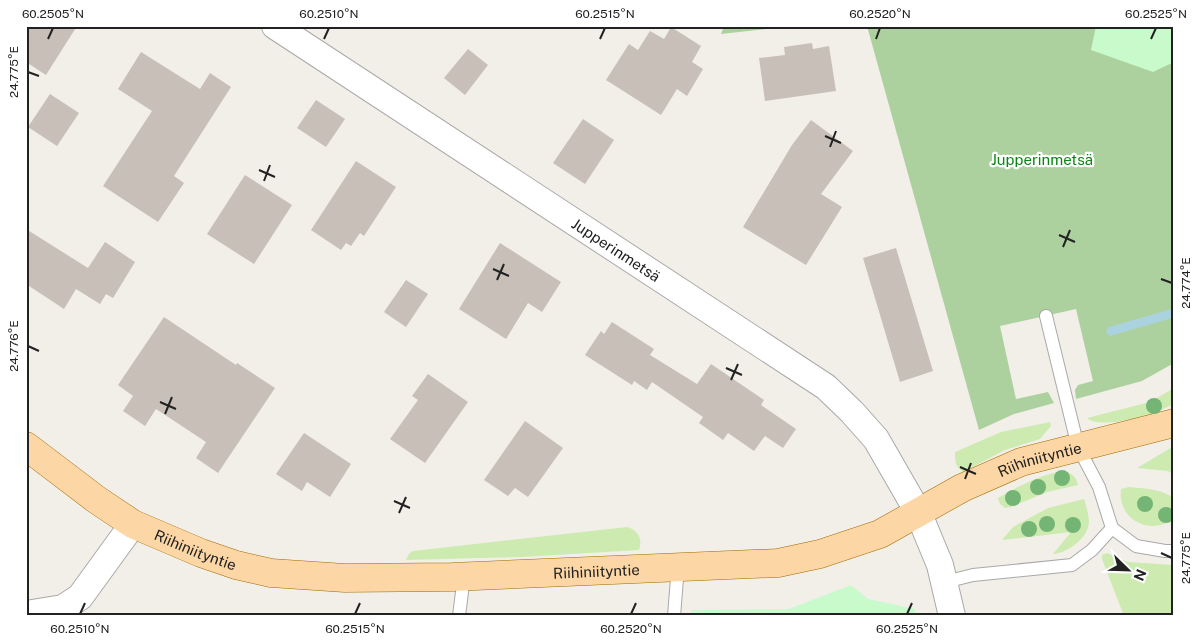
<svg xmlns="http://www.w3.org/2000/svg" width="1200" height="642" viewBox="0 0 1200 642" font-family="'Public Sans',sans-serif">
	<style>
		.grass { fill: #cdebb0 }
		.forest { fill: #add19e }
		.park { fill: #c8facc }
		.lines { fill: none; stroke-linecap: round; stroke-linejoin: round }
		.stream { stroke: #aad3df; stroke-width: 9 }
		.building { fill: #c7bfb8 }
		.service-casing { stroke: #a9a9a9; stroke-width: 14 }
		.minor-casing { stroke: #a9a9a9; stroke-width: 28 }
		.primary-casing { stroke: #a06b00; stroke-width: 29 }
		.service { stroke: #fff; stroke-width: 12 }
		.minor { stroke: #fff; stroke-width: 26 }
		.primary { stroke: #fcd6a4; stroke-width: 28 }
		.tree { fill: #74b475 }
		.ticks { fill: none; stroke: #222; stroke-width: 2 }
		.labels { text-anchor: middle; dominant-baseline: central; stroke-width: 4.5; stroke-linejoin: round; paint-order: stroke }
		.park-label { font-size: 15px; fill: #0c8416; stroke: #fff }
		.street-label { font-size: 15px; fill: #222; stroke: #fff }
		.neatline { fill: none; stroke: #222; stroke-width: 2 }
		.ticks-label { font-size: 12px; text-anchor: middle; fill: #222 }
	</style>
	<rect width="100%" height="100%" fill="#f2efe9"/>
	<g class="grass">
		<path d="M1174 388V404C1165 408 1157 412 1148 415 1136 419 1097 428 1087 418L1150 402Z"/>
		<path d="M1050 422 1051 426 1040 439 1005 450 963 472C955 466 955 462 955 452L1001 432Z"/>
		<path d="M1174 446V475L1168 471 1137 468Z"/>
		<path d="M1063 471C1072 473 1076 476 1078 485L1047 492 1011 507 1005 508 1000 504 998 498C1019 486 1039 475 1063 471Z"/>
		<path d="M1129 487C1139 488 1170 489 1174 501 1175 506 1174 515 1174 521 1168 522 1160 526 1154 526 1132 526 1118 509 1121 489Z"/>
		<path d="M1084 499C1086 506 1089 515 1089 522 1088 539 1067 553 1053 554L1071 532 1002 540 1013 527 1048 508Z"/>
		<path d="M627 527C638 530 643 539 639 550L522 557 406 560 409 554 413 551Z"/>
		<path d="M1107 553 1128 562 1174 565V616H1124L1102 559V555Z"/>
	</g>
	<g class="forest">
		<path d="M724 26H792L721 34Z"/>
		<path d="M867 26H1174V363L1142 381 1076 399 1075 390 1078 385 1093 381 1076 309 1000 326 1016 399 1048 392 1054 403 1014 414 979 430Z"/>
	</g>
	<g class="park">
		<path d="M1096 26H1174V62L1153 72 1091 50Z"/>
		<path d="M851 585 868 599 915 609V616H691V610L789 609Z"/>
	</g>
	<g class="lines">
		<path class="stream" d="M1111 331 1174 313"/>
	</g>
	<g class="building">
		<path d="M26 26H77L46 75 26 62Z"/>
		<path d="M671 27 701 46 692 62 703 69 687 96 677 89 661 115 606 80 629 44 638 50 650 31 664 39Z"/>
		<path d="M812 43 813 49 829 46 836 91 765 101 759 58 785 55 784 47Z"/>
		<path d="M468 49 488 65 465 95 444 78Z"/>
		<path d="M141 52 200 89 210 73 231 87 174 176 184 183 158 222 103 186 152 111 118 89Z"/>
		<path d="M50 94 79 113 57 146 28 127Z"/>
		<path d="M316 100 345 119 326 147 297 128Z"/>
		<path d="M583 119 614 140 585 184 553 163Z"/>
		<path d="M811 120 853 151 821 194 842 207 806 265 743 227 792 145Z"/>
		<path d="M356 161 396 187 364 236 360 233 351 246 346 243 341 250 311 230Z"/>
		<path d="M245 175 292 205 254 264 207 234Z"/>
		<path d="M26 229 88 268 105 242 135 262 113 298 106 294 100 304 76 289 64 309 26 284Z"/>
		<path d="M500 243 561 282 542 312 528 303 506 339 459 309Z"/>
		<path d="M896 248 933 371 900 382 863 258Z"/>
		<path d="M406 280 428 294 406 327 384 312Z"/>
		<path d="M164 317 236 365 237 363 275 388 218 473 196 458 206 442 156 409 145 426 123 411 133 396 118 385Z"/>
		<path d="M612 322 654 349 650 355 697 384 711 364 764 400 761 405 796 429 783 448 765 436 754 451 728 433 723 440 699 423 703 417 652 382 647 390 634 381 632 385 585 355 601 331 604 334Z"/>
		<path d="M428 374 468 402 425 463 390 439 418 400 412 396Z"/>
		<path d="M525 421 563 448 528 497 515 488 508 496 484 480Z"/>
		<path d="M304 433 351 464 330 497 307 482 302 491 276 474Z"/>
	</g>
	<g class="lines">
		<g class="service-casing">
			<g id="service">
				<path d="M1046 316 1078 447 1099 487 1112 528 1136 546 1165 551H1174"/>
				<path d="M945 582 973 575 1072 565 1092 550 1112 528"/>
				<path d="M459 616 464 576"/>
				<path d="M674 616 678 566"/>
			</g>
		</g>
		<g class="minor-casing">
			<g id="minor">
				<path id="s1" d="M275 26 826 387 852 412 876 439 918 512 940 565 952 616"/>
				<path d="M26 614 63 608 80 597 133 524"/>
			</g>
		</g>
		<g class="primary-casing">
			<g id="primary">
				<path id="s2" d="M26 446 97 500 133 524 201 553 236 565 271 573 345 578 452 577 778 563 820 554 880 534 962 488 1021 462 1174 423"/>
			</g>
		</g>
		<use href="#service" class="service"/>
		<use href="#minor" class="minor"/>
		<use href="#primary" class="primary"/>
	</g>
	<g class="tree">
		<circle cx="1154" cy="406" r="8"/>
		<circle cx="1062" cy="478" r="8"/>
		<circle cx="1038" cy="487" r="8"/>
		<circle cx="1013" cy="498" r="8"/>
		<circle cx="1145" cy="504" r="8"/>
		<circle cx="1166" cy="515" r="8"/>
		<circle cx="1047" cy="524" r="8"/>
		<circle cx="1073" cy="525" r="8"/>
		<circle cx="1029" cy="529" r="8"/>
	</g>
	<path class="ticks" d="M48 39 53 28M324 39 329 28M600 39 605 28M876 39 880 28M1151 39 1156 28M28 72 39 76M825 136 841 143M830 147 836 131M259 170 275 177M264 181 270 165M1059 235 1075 242M1063 247 1070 230M493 269 509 276M1161 279 1172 283M497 280 504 264M28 346 39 351M726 368 742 375M731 380 738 364M160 402 176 409M165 414 172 397M960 467 976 474M965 479 971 463M394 501 410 508M399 513 406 497M1161 553 1172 558M80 614 85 603M355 614 360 603M631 614 636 603M907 614 912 603"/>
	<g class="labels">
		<g class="park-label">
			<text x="1042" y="159">Jupperinmetsä</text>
		</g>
		<g class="street-label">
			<text stroke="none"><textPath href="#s1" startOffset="408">Jupperinmetsä</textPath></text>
			<text stroke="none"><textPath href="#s2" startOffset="1070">Riihiniityntie</textPath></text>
			<text stroke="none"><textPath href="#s2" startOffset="200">Riihiniityntie</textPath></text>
			<text stroke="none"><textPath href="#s2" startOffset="605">Riihiniityntie</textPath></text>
		</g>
	</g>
	<rect width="1200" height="642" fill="none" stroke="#ffffff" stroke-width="55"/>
	<g transform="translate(1128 570) rotate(113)" stroke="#ffffff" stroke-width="4" paint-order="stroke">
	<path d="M0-4L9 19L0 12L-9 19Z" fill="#222222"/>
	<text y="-8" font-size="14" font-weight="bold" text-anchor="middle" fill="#222222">N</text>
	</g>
	<rect x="28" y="28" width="1144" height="586" class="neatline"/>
	<g class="ticks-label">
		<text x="53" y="18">60.2505°N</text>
		<text x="329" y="18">60.2510°N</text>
		<text x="605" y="18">60.2515°N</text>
		<text x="880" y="18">60.2520°N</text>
		<text x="1156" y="18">60.2525°N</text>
		<text transform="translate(14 72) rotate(-90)" y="4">24.775°E</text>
		<text transform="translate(1186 283) rotate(-90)" y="4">24.774°E</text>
		<text transform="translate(14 346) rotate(-90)" y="4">24.776°E</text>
		<text transform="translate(1186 558) rotate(-90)" y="4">24.775°E</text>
		<text x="80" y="633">60.2510°N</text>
		<text x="355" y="633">60.2515°N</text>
		<text x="631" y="633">60.2520°N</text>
		<text x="907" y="633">60.2525°N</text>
	</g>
</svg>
